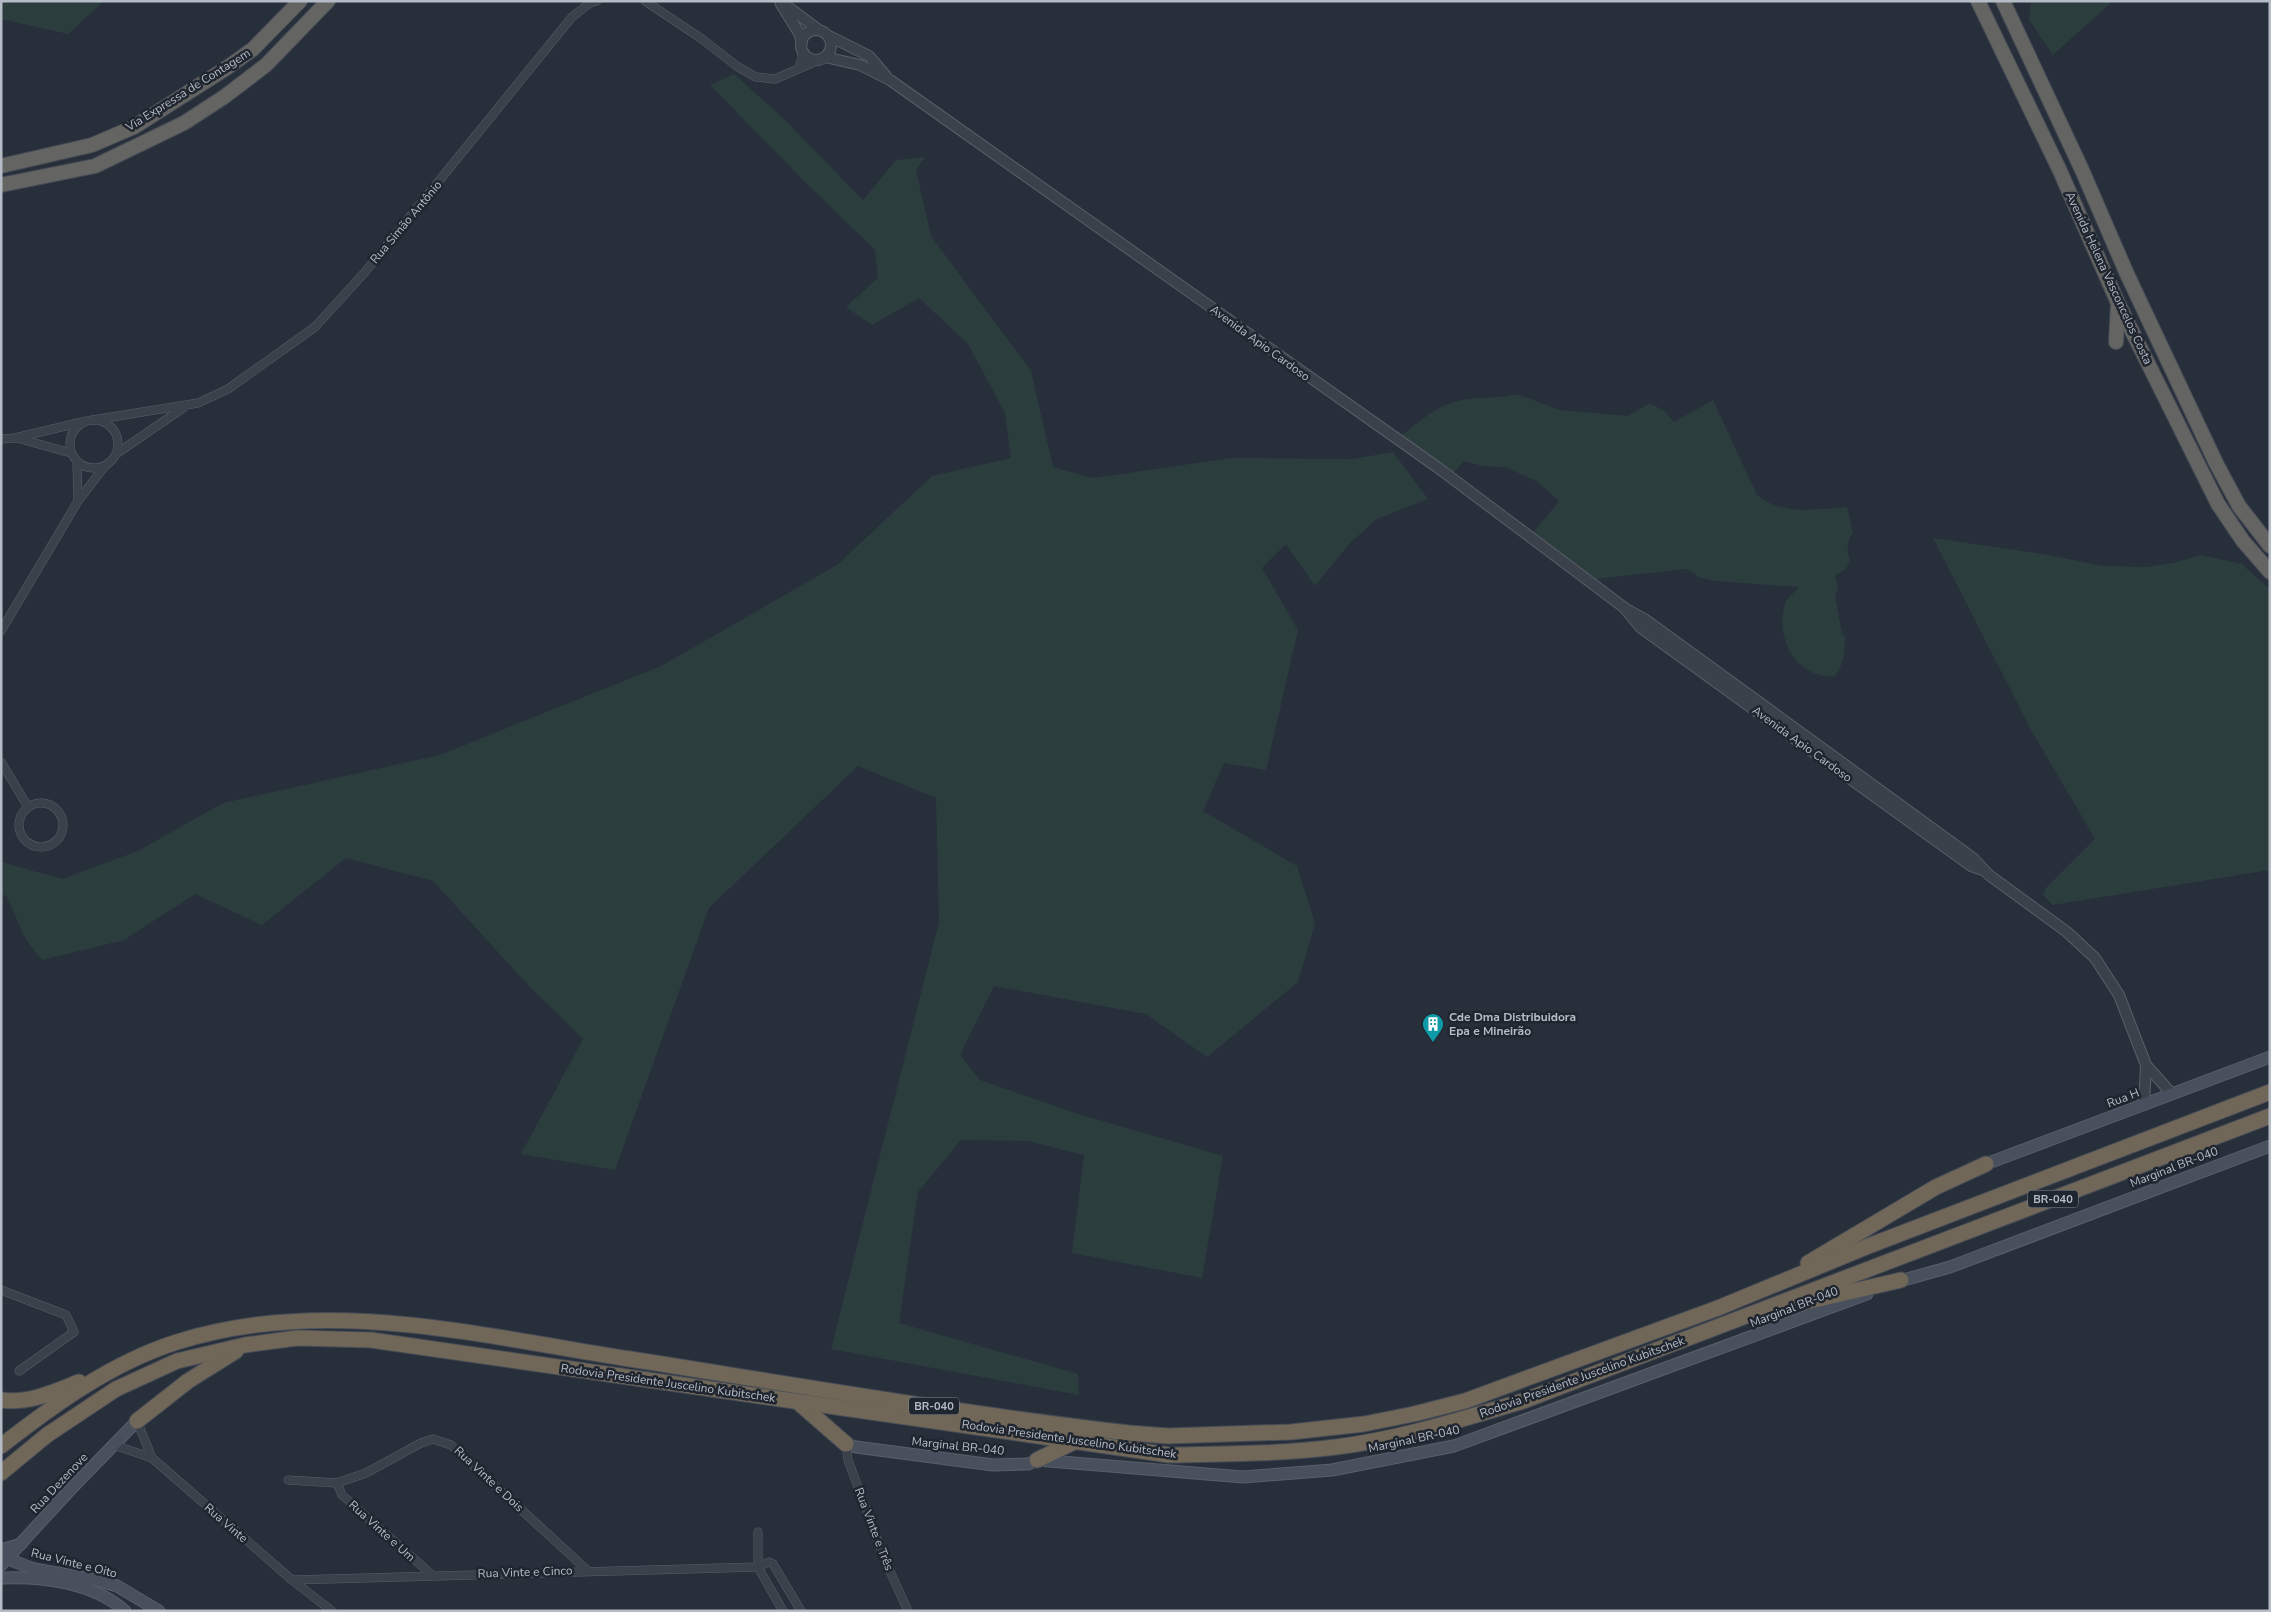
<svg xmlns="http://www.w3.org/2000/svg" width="2271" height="1612" viewBox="0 0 2271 1612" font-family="'Nunito Sans',sans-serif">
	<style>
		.green { fill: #2c3d3e }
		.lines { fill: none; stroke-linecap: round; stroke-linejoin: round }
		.minor-casing { stroke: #595f69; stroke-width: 9 }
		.tertiary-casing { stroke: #595f69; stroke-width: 12 }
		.secondary-casing { stroke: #595f69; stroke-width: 13 }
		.trunk-casing { stroke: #464c56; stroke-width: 16 }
		.motorway-casing { stroke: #464c56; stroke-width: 17 }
		.minor { stroke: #3b414b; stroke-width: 8 }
		.tertiary { stroke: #3b414b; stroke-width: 10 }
		.secondary { stroke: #49505d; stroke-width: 11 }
		.trunk { stroke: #646462; stroke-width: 14 }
		.motorway { stroke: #706759; stroke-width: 15 }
		.labels { text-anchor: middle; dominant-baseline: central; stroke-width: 5; stroke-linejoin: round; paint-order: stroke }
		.shield { fill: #202630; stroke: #898f99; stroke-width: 1 }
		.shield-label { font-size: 11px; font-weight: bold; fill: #b6bcc6 }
		.street-label { font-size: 12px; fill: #b6bcc6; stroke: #202630 }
		.poi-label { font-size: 12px; font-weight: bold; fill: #b6bcc6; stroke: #202630; text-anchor: start }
	</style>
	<rect width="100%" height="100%" fill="#272f3b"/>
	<g class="green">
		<path d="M1 1H104L68 34 1 19Z"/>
		<path d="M2031 1H2113L2053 55 2029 20Z"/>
		<path d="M734 74 784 119 863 200 896 160 925 157 916 170 931 236 1031 371 1053 467 1093 478 1231 458 1353 459 1393 452 1428 499 1377 519 1350 543 1315 586 1286 544 1262 568 1298 630 1266 770 1224 763 1203 811 1297 866 1315 923 1298 982 1207 1057 1146 1014 994 986 960 1055 980 1080 1075 1113 1223 1156 1202 1278 1072 1253 1084 1155 1028 1141 961 1140 918 1192 899 1323 1078 1374 1079 1395 831 1349 939 922 936 798 858 766 709 908 615 1170 521 1154 583 1039 529 986 433 881 346 858 262 925 195 894 124 940 42 960 26 940 6 895 1 896V862L62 879 138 851 223 803 440 755 661 666 837 565 932 476 1011 458 1005 413 968 344 919 298 872 325 846 307 878 278 875 250 804 181 710 85Z"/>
		<path d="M1517 394 1560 410 1628 416 1650 403 1664 411 1674 422 1713 400 1757 495C1781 516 1817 509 1847 507L1853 533C1846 542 1847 550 1850 561L1846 569 1835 576 1838 588 1835 595 1842 634 1845 637C1845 652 1844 664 1835 676 1796 680 1773 636 1786 601 1789 596 1796 591 1799 587L1716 581 1701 578 1686 569 1596 579 1533 533 1559 501 1536 481 1505 467 1482 466 1464 461 1453 473 1400 437C1414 426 1431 410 1448 404 1470 395 1495 400 1517 394Z"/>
		<path d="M1933 538 2049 555 2102 566 2147 567 2173 563 2201 555 2243 564 2248 570 2270 589V870L2053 905 2043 895 2046 888 2095 839 2030 728Z"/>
	</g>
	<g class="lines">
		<g class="minor-casing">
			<g id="minor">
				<path d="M645 1 702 39 738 67 756 77 775 79 819 60"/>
				<path d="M799 67 802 59V48"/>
				<circle cx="94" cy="444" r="24"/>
				<path d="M93 420 198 403 228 389 315 327 365 272 572 17 590 3 597 1"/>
				<path d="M17 438 71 453"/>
				<path d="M1 439 15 438 82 422"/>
				<path d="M116 454 183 408"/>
				<path d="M77 461 78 501"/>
				<path d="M1 631 78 501 105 466"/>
				<path d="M1 762 28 807"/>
				<circle cx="41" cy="825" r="22"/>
				<path d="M1 1290 66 1315 74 1332 19 1371"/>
				<path d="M137 1421 152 1458 292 1580 332 1611"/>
				<path d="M846 1444 848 1460 884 1558 908 1611"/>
				<path d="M114 1445 152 1458"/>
				<path d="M288 1480 337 1483 366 1473 421 1443 433 1439 451 1445 588 1571"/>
				<path d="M337 1483 342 1495 432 1575"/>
				<path d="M758 1532V1567L783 1611"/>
				<path d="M292 1580 758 1567 769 1562 773 1564 801 1611"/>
			</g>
		</g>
		<g class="tertiary-casing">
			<g id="tertiary">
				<path d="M780 1 819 30"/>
				<path d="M781 4 799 33 802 42"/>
				<circle cx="816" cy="45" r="15"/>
				<path d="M829 36 869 56 886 76"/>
				<path d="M825 57 860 65 890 80 1437 467 1626 609 1646 620 1973 858 1989 875 2067 932 2095 958 2119 995 2146 1065 2172 1094"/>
				<path d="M1626 610 1641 628 1971 866 1983 870"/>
				<path d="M2144 1105 2146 1065"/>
			</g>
		</g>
		<g class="secondary-casing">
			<g id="secondary">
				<path d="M1986 1164 2270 1057"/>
				<path d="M1893 1283 1950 1267 2270 1146"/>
				<path d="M846 1444 856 1447 993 1465 1028 1464 1037 1460 1243 1477 1332 1470 1454 1446 1867 1294"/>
				<path d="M1 1550 21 1544"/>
				<path d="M8 1559 34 1569 96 1580 117 1586 159 1611"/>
				<path d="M1 1565 69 1491 137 1421"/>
				<path d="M1 1578C42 1576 94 1583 125 1611"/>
			</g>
		</g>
		<g class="trunk-casing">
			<g id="trunk">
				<path d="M1978 1 2060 171 2118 303 2199 466 2218 504 2243 541 2270 572"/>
				<path d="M2003 1 2082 170 2127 274 2216 463 2239 506 2270 546"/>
				<path d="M1 166 92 145 134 127 228 67 253 49 300 1"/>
				<path d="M1 185 95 166 184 123 224 97 266 65 328 1"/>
				<path d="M2116 342 2118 304"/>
			</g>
		</g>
		<g class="motorway-casing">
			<g id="motorway">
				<path d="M1808 1263 1936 1187 1986 1164"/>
				<path d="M1806 1302 1901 1280"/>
				<path d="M1 1400C28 1404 54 1392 79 1382"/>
				<path d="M799 1403 846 1444"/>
				<path d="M137 1421 188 1381 236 1351"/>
				<path d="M1 1446C55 1404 111 1363 177 1342 325 1295 481 1336 630 1359 795 1385 963 1414 1129 1433L1168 1436 1291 1432 1364 1424 1414 1414 1465 1401 1718 1308 1871 1245 2270 1092"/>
				<path d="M1037 1460 1076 1441"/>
				<path d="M1 1473 47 1435 116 1389 177 1361 245 1345 297 1338 371 1340 1169 1455C1225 1454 1280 1454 1336 1447 1400 1439 1462 1419 1523 1401L2270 1116"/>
			</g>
		</g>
		<use href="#minor" class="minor"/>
		<use href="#tertiary" class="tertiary"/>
		<use href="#secondary" class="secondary"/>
		<use href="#trunk" class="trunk"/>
		<use href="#motorway" class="motorway"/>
	</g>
	<defs>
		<g id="building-pin" transform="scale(1.125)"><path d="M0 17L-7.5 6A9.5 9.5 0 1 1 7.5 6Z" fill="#0f9aa8" stroke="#202630"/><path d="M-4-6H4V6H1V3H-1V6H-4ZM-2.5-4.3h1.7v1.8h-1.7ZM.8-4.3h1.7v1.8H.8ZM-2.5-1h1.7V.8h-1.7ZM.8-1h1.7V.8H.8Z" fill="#fff"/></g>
	</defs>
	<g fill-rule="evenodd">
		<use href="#building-pin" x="1433" y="1024"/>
	</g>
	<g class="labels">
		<g class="shield">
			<rect x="2028" y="1190.5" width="50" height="17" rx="4"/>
			<rect x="909" y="1397.5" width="50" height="17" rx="4"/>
		</g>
		<g class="shield-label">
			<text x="2053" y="1199">BR-040</text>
			<text x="934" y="1406">BR-040</text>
		</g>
		<g class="street-label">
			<text transform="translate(188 90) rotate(-32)">Via Expressa de Contagem</text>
			<text transform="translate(406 222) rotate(-50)">Rua Simão Antônio</text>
			<text transform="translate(2109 278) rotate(65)">Avenida Helena Vasconcelos Costa</text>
			<text transform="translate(1260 343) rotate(36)">Avenida Apio Cardoso</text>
			<text transform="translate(1802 744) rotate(36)">Avenida Apio Cardoso</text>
			<text transform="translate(2123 1098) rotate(-21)">Rua H</text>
			<text transform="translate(2174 1167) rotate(-21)">Marginal BR-040</text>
			<text transform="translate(1794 1307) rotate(-21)">Marginal BR-040</text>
			<text transform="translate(1582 1377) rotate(-20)">Rodovia Presidente Juscelino Kubitschek</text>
			<text transform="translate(668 1383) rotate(8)">Rodovia Presidente Juscelino Kubitschek</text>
			<text transform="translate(1069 1439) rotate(8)">Rodovia Presidente Juscelino Kubitschek</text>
			<text transform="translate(1414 1439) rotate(-12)">Marginal BR-040</text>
			<text transform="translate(958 1446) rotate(6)">Marginal BR-040</text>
			<text transform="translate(489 1479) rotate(43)">Rua Vinte e Dois</text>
			<text transform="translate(59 1483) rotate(-47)">Rua Dezenove</text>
			<text transform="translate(226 1523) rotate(41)">Rua Vinte</text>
			<text transform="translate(874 1529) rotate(69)">Rua Vinte e Três</text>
			<text transform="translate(382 1531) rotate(42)">Rua Vinte e Um</text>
			<text transform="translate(74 1563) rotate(14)">Rua Vinte e Oito</text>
			<text transform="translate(525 1572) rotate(-2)">Rua Vinte e Cinco</text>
		</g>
		<g class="poi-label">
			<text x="1449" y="1017">Cde Dma Distribuidora<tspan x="1449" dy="14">Epa e Mineirão</tspan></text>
		</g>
	</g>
	<rect width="2271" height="1612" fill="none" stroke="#b6bcc6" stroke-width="5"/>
</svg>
